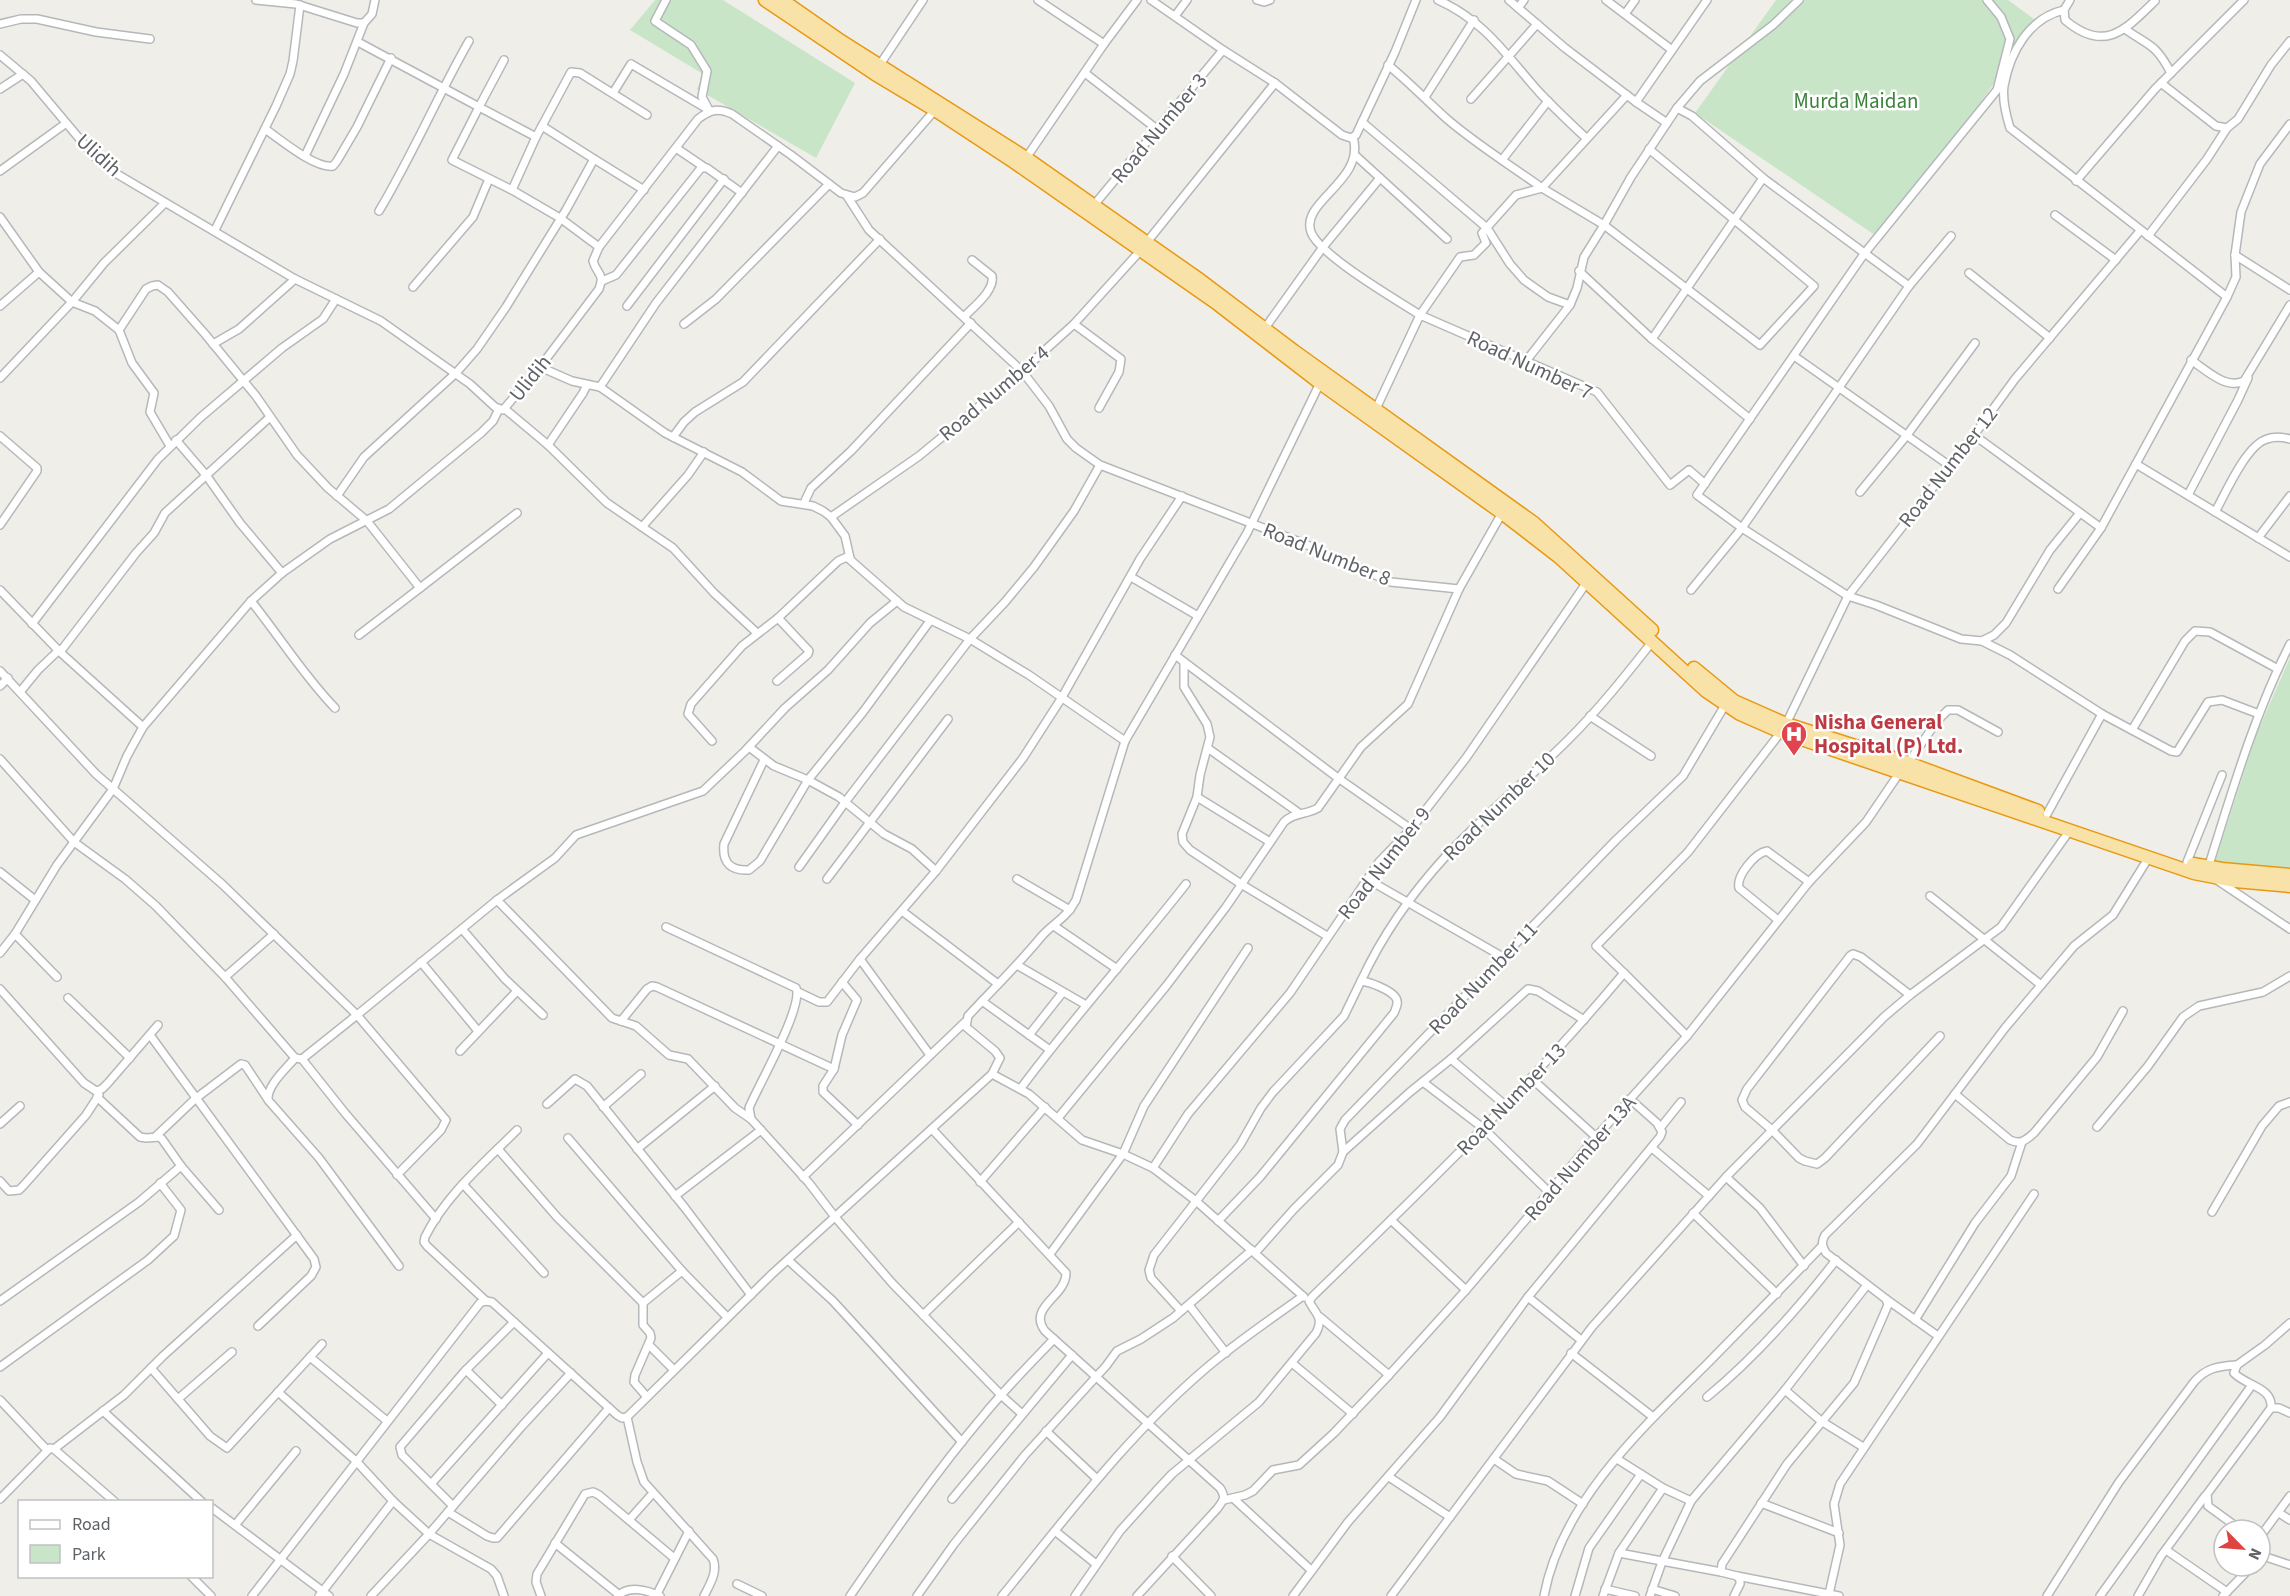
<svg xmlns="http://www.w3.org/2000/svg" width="2290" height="1596" viewBox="0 0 2290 1596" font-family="'Source Sans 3',sans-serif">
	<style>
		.green { fill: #c9e5c7 }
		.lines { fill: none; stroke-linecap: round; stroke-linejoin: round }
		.minor-casing { stroke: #b5b8bb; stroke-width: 10 }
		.trunk-casing { stroke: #e89811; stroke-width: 15 }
		.minor { stroke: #fff; stroke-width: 7 }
		.trunk { stroke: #f8e2a7; stroke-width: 12 }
		.labels { text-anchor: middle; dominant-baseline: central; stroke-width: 5; stroke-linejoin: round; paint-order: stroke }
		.park-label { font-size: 21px; fill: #3c823c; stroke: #fff }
		.street-label { font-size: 21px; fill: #5f6367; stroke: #fff }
		.health-label { font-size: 21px; font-weight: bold; fill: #be3a42; stroke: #fff; text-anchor: start }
	</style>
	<rect width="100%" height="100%" fill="#f0eee8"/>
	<g class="green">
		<path d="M655 0H723L855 83 816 158 697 89 703 74 630 30Z"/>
		<path d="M1776 0H2008L2038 22 1882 240 1695 113Z"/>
		<path d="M2290 658V868L2215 862 2256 735Z"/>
	</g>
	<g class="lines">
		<g class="minor-casing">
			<g id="minor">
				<path d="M256 0 296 4 357 23H364L372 14 375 0"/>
				<path d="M666 0 655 21 691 45 707 71 702 97 709 110"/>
				<path d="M1038 0 1104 44"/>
				<path d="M1151 0 1223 50 1275 83 1342 135 1351 138 1356 135 1395 52 1416 0"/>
				<path d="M1257 0 1264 2 1270 0"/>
				<path d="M1438 0C1485 21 1506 55 1539 92 1554 108 1570 123 1586 138"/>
				<path d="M1509 0 1565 48 1636 102"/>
				<path d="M1606 0 1672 50"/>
				<path d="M1987 0 2001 17 2010 39 1997 90 1864 254 1697 495 1742 528 1848 596 1876 605 1961 639 1982 641 1994 635 2006 623 2050 550 2080 513"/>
				<path d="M2070 0 2064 10 2065 20C2105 54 2126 29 2155 1"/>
				<path d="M1518 8 1524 0"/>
				<path d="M2064 10C2029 18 2010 52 2004 86 2002 100 2006 115 2010 128L2227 297"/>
				<path d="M1625 14 1635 0"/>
				<path d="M1175 16 1187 0"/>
				<path d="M0 24 21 19H37L96 32 150 39"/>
				<path d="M2125 29C2150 47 2155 43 2171 73"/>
				<path d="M358 42 479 107 504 60"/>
				<path d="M0 55 31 81 94 156 117 174 295 279 381 321 470 384 495 407 503 410 540 367 599 289C605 273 597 275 593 261L599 247 698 119C711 109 718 108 732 114L791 155 841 193 855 197 863 193 935 110"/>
				<path d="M1388 65C1409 82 1427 101 1447 119 1476 144 1510 165 1542 188L1627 95"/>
				<path d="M879 66 923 0"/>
				<path d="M1085 73 1158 130"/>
				<path d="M2161 83 2216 126 2227 128 2238 119 2271 65 2290 41"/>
				<path d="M0 89 23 74"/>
				<path d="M613 93 631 64 709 110"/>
				<path d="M1425 97 1474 20"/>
				<path d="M1471 99 1537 24"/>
				<path d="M1677 108 1700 81 1773 25 1799 0"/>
				<path d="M1362 122 1487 228 1510 264 1524 280 1548 297 1570 305"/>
				<path d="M1667 123 1636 102 1707 0"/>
				<path d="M542 126 594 159"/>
				<path d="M265 129C280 139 315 169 333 166L337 161 357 127 391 58"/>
				<path d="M536 137 479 107 452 160 512 190 560 218 599 247"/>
				<path d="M1353 137C1366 181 1300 201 1311 232 1319 255 1397 300 1420 315L1460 257 1474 255 1486 243 1482 233 1516 195 1542 188 1604 225 1631 177 1677 108 1692 116 1763 178 1909 286"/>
				<path d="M676 148 704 167"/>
				<path d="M305 156 344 74 364 23"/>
				<path d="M1356 156 1447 239"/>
				<path d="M1026 158 1104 44 1137 0"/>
				<path d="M1502 160 1548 101"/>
				<path d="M0 171 65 124"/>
				<path d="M2076 181 2155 89 2244 0"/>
				<path d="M512 190 536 137 571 72 580 73 647 115"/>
				<path d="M847 196 869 230 1022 371 1049 406 1067 439 1076 448 1100 465 1305 544 1391 582 1459 589 1502 513"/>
				<path d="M1094 205 1223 50"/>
				<path d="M379 211C412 156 437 97 469 41"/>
				<path d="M2055 215 2116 260"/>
				<path d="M0 217 39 272 72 302 95 311 119 330 132 363 154 393 150 412 170 446"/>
				<path d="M215 230 276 106 290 74 293 61 300 5"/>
				<path d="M2148 236 2207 159 2227 128"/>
				<path d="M1147 242 1275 83"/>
				<path d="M2235 255 2290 290"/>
				<path d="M1579 271 1652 339"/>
				<path d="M1969 273 2050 338"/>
				<path d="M602 281 616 275 701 168H707L742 193"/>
				<path d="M413 287 473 217 489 179"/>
				<path d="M0 306 39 272"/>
				<path d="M627 306 724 179"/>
				<path d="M964 317C973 307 995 291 992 276L972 260"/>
				<path d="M684 324 716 299 829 184"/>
				<path d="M1074 324 1121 359 1119 372 1099 408"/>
				<path d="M1265 328 1323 247 1380 178"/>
				<path d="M119 330 146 289 152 286 158 285 168 292 205 334 256 396 297 455 328 488 367 521 420 588 359 635"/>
				<path d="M213 344 239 329 295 279"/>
				<path d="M1794 356 1950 466"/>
				<path d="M2191 360C2206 370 2226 390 2244 381L2290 305"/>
				<path d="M1526 361 1570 305 1577 288 1584 257 1604 225 1760 345 1814 286 1649 149"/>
				<path d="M540 367 572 381 600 387 665 433 742 472 781 501 813 506 823 511 831 517 845 536 850 558"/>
				<path d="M0 378 72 302 104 263 165 203"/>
				<path d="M600 387 656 303 778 146"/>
				<path d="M505 409 548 445 607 503 673 548 714 593 757 633"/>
				<path d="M1375 411 1420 315 1597 392 1670 485 1689 470 1705 484"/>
				<path d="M1750 419 1652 339 1763 178"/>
				<path d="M1974 435 2101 528"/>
				<path d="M0 436 37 468V471L0 525"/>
				<path d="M673 437 684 422 695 412 743 382 880 239"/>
				<path d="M176 440 206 475 240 523 282 573"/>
				<path d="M548 445 583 393 587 385"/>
				<path d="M2136 464 2290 557"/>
				<path d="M1860 492 1907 435 1975 343"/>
				<path d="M2188 495 2238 400 2248 378"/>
				<path d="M337 496 364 457 456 373 477 349 506 307 566 210 594 159 644 190"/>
				<path d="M804 503 811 488 851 451 971 323"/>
				<path d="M2215 512C2226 493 2246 445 2267 439 2275 436 2282 437 2290 439"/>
				<path d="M831 517 919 456 1022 371 1074 324 1141 250"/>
				<path d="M642 527 688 475 704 452"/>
				<path d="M2258 538 2290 496"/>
				<path d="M1131 577 1198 616"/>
				<path d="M420 588 517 513"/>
				<path d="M2058 589 2101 528 2227 297 2236 277 2235 255 2241 212 2260 164 2290 124"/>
				<path d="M0 590 60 652 143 727 251 601 282 573 330 539 389 509 481 433 493 421 499 409"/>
				<path d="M1691 590 1742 528 1909 286 1951 236"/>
				<path d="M251 601C280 637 303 675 335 708"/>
				<path d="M32 624 158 459 201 417 282 348 323 319 336 299"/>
				<path d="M1982 641 2010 655 2102 714 2171 751 2177 752 2208 702 2222 700 2259 714"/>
				<path d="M60 652 136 553 154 533 165 513 270 417"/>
				<path d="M1175 655 1338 778 1411 829"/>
				<path d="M1184 662V687L1207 724 1210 737 1200 775 1197 797 1182 834 1183 842 1190 850 1241 884 1327 936"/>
				<path d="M0 671 96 774 222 884 357 1015 497 900 555 858 576 835 703 791 745 751 785 708 828 670 870 623 897 601"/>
				<path d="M777 681 808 654 809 651 778 618"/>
				<path d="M0 686 8 678"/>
				<path d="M20 692 38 670 59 650"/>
				<path d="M1590 716 1651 756"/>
				<path d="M2132 730 2185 641 2195 631 2210 632 2278 669"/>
				<path d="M712 741 688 714 691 704 742 646 778 618 838 561 847 557 904 607 970 639 1029 675 1125 741"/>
				<path d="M749 747 774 766 808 780 839 797 884 834 912 849 936 871"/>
				<path d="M1209 749 1299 813"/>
				<path d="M0 759 74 842 125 879 156 906 225 977 274 934"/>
				<path d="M764 760 724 844C722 863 731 871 749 870L760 861 808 780 863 712 930 621"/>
				<path d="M1908 763 1937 721 1948 710H1958L1998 732"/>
				<path d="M1197 797 1270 842"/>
				<path d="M2047 814 2102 714"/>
				<path d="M2187 862 2222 775"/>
				<path d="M799 867 846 801 970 639 1005 602 1034 567 1074 511 1100 465"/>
				<path d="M2208 868C2232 792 2254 715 2290 644"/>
				<path d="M0 872 35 900"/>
				<path d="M827 879 948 719"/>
				<path d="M1017 879 1070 910"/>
				<path d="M1367 879 1503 957"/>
				<path d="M2217 880 2290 929"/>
				<path d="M1930 896 2041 985"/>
				<path d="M497 900 612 1018 636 1026 669 1055 688 1059 735 1108 751 1119"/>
				<path d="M902 911 998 984"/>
				<path d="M1778 920 1739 888C1736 876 1755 853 1767 851L1809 882"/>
				<path d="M1054 926 1117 969"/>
				<path d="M666 927 796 988C804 1006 758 1086 749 1108L751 1119 809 1183 835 1217 892 1283 1001 1395 1022 1414"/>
				<path d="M462 929 505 979 543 1015"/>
				<path d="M15 934 57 977"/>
				<path d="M0 953 15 934 57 865 113 789 127 756 143 727"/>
				<path d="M860 959 930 1055"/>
				<path d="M421 962 478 1031"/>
				<path d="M1017 965 1086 1005"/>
				<path d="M1624 973 1687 1036"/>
				<path d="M225 977 289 1051 295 1058 302 1059 357 1015 446 1120 441 1130 397 1175"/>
				<path d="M1361 981C1382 936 1412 893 1446 856 1484 815 1529 779 1569 739 1599 709 1626 675 1652 642"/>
				<path d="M842 982 857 1000 842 1035 834 1069 823 1086V1092L858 1125"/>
				<path d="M0 989 84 1083 96 1091 102 1089 108 1083 158 1025"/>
				<path d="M798 992 819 1002H827L860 959 936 871 1023 758 1061 699 1140 559 1182 496"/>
				<path d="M1910 995 1861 957 1853 954 1850 956 1747 1089 1742 1100 1745 1107 1772 1130 1799 1158 1805 1161 1817 1164 1825 1158 1940 1036"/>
				<path d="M68 998 130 1058"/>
				<path d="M982 1001 1050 1050"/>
				<path d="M621 1021 647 989 652 986 657 987 834 1069"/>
				<path d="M150 1035 314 1259 316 1267 311 1276 258 1326"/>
				<path d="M1029 1035 1063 992"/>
				<path d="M460 1051 517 991"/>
				<path d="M295 1058C286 1069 267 1085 268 1100L319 1158 399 1266"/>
				<path d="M302 1059 345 1113 436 1219"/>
				<path d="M1451 1059 1505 1105"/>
				<path d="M992 1074 1029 1094 1082 1140 1123 1154 1153 1168 1196 1201 1304 1297"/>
				<path d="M1531 1078 1596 1137"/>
				<path d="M1423 1082 1483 1128 1550 1193"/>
				<path d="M1021 1088C1073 1018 1132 953 1186 884"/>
				<path d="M1955 1094 2010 1140C2021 1145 2026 1140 2034 1133L2097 1057 2123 1011"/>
				<path d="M97 1097 140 1137 146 1138 159 1137 162 1139 181 1166 219 1210"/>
				<path d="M547 1104 575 1079 587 1086 685 1208 751 1295"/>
				<path d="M603 1107 641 1074"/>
				<path d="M1058 1118 1167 985 1226 907 1284 822C1294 812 1306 815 1318 808L1361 747 1408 704 1459 589"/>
				<path d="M0 1124 20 1106"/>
				<path d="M1661 1127 1681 1102"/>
				<path d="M2097 1127 2148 1066 2183 1017 2199 1006 2263 992 2290 976"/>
				<path d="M932 1129 1066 1273C1066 1297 1027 1307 1045 1331L1220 1488C1226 1497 1224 1500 1217 1509L1137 1596"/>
				<path d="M155 1137 195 1099 241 1064 245 1065 267 1098"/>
				<path d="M568 1138 682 1271 727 1317"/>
				<path d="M1652 1148 1709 1196"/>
				<path d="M498 1149 557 1217 643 1303V1325L650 1333 651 1338 635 1375 634 1382 647 1397"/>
				<path d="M637 1149 715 1086"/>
				<path d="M1343 1152 1410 1092 1451 1059 1528 989 1538 991 1584 1020"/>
				<path d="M1153 1168 1188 1114 1290 993 1379 862 1411 829 1466 758 1587 582"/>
				<path d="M803 1177 965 1022"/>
				<path d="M1726 1177 1760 1208 1804 1266"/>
				<path d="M0 1181 9 1191 19 1190 24 1185 86 1115 99 1095"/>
				<path d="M980 1182 1045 1107"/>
				<path d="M463 1184 544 1273"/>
				<path d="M675 1196 761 1130"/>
				<path d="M2212 1212 2262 1126 2279 1106 2290 1102"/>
				<path d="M1693 1213 1777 1294"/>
				<path d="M1391 1220 1466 1290"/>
				<path d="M1256 1252 1294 1209 1338 1165 1343 1152 1340 1129 1345 1120 1616 840 1683 776 1725 705"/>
				<path d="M1050 1254 1123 1154 1144 1106 1248 948"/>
				<path d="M788 1260 833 1301 962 1442"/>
				<path d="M1528 1297 1581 1340"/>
				<path d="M1886 1299 1938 1336"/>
				<path d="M0 1301 139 1202 181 1166"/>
				<path d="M486 1301 427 1246 424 1242 425 1237C446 1195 484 1163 517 1130"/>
				<path d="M643 1303 682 1271"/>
				<path d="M1189 1305 1226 1353"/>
				<path d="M1181 1311 1151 1278 1149 1270 1154 1255 1240 1145 1261 1108 1273 1092 1344 1016 1361 981C1370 982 1391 990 1396 998 1399 1003 1396 1008 1394 1013L1260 1177 1218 1221"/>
				<path d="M923 1315 1019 1222"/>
				<path d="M1320 1317 1389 1375"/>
				<path d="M1915 1320 1975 1223 2011 1176 2022 1142"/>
				<path d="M649 1345 674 1370"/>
				<path d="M1571 1353 1653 1417"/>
				<path d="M310 1357 387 1421"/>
				<path d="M1292 1363 1353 1414"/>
				<path d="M0 1367 148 1260 174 1236 181 1210 160 1183"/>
				<path d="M151 1368 210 1436 227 1448 322 1344"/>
				<path d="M466 1370 502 1405"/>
				<path d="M1785 1390 1821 1421 1863 1447"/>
				<path d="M278 1392 356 1461 393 1501 429 1534 491 1569 497 1576 504 1596"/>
				<path d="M1707 1397C1756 1357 1797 1310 1836 1260"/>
				<path d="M178 1399 232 1352"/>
				<path d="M0 1400 47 1450"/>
				<path d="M2271 1408H2279L2290 1413"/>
				<path d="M103 1411 202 1502"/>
				<path d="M627 1417 637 1462 644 1482 713 1559C718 1572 710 1584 704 1596"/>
				<path d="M1046 1431 1097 1479"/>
				<path d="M54 1449 124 1395 163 1356 297 1235"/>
				<path d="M1494 1459 1516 1474 1548 1481 1583 1504"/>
				<path d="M1617 1459 1663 1488 1691 1501"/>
				<path d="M1389 1477 1450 1517"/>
				<path d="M431 1484 548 1353"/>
				<path d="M1233 1498 1311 1570"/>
				<path d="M0 1499 50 1448 54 1449 115 1502"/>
				<path d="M952 1499 1072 1355"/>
				<path d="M1224 1500 1245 1495 1253 1491 1273 1470 1299 1465 1334 1433 1389 1375 1466 1290 1596 1137 1687 1036 1809 882 1866 822 1900 772"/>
				<path d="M1761 1503 1839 1533"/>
				<path d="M453 1506 402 1455 400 1447 464 1372 514 1322"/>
				<path d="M212 1508 329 1596"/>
				<path d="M448 1512 487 1536 493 1538H497L609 1408"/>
				<path d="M2279 1513 2290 1520"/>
				<path d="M629 1520 653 1493"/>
				<path d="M236 1524 296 1451"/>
				<path d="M2241 1530 2208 1506 2207 1494 2271 1408C2273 1387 2246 1386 2234 1373L2237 1365 2265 1345 2290 1323"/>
				<path d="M1055 1531 1096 1564"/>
				<path d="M2260 1537 2290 1496"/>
				<path d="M555 1543 618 1594"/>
				<path d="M2166 1550 2227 1592"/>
				<path d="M1619 1553 1721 1572"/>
				<path d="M2260 1555 2290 1565"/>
				<path d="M1172 1556 1211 1596"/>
				<path d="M191 1576 211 1596"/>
				<path d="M1737 1576 1839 1596"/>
				<path d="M737 1584 762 1596"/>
				<path d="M1605 1589 1635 1596"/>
				<path d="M1652 1589 1675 1596"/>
				<path d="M1829 1594 1840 1545 1834 1504 1840 1484 2034 1194"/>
				<path d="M252 1596 480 1303 486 1301 492 1302 617 1415 622 1418 627 1417 772 1274 992 1074 1000 1058 995 1051 966 1027 968 1016C992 990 1018 965 1041 937 1054 922 1065 920 1076 900L1125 741 1247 533 1320 383"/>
				<path d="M319 1596 393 1501"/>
				<path d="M371 1596 429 1534 522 1426 571 1373"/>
				<path d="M541 1596 536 1582 537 1574 585 1494 593 1492 599 1495 674 1558"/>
				<path d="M618 1596C628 1585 647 1590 660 1596"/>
				<path d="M656 1596 689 1531"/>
				<path d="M850 1596C892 1535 935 1473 983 1416 1005 1389 1030 1364 1054 1339"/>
				<path d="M917 1596 954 1544 1025 1455 1106 1366 1117 1351 1141 1339 1173 1318 1252 1250"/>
				<path d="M1002 1596C1066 1518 1127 1436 1204 1370 1235 1343 1270 1320 1303 1296"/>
				<path d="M1075 1596 1120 1531 1156 1491 1172 1474 1259 1402 1316 1333C1324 1317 1316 1315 1309 1301L1313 1296C1421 1191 1528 1088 1624 973L1596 946 1688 852 1781 732 1786 724 1848 596 1974 435 2015 379 2140 231"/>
				<path d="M1293 1596 1348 1522 1440 1417 1528 1297 1660 1137 1662 1132 1657 1123 1630 1099"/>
				<path d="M1391 1596 1592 1327 1726 1177 1884 1017 1910 995 2001 927 2070 830"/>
				<path d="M1544 1596C1561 1503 1642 1428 1707 1364 1745 1325 1784 1286 1822 1246"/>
				<path d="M1575 1596 1589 1548 1641 1474"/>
				<path d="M1603 1596 1619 1553 1663 1488"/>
				<path d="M1650 1596 1662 1562 1691 1501 1785 1390 1867 1285"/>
				<path d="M1734 1596 1740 1584V1580L1737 1576 1721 1572 1722 1564 1787 1464 1854 1383 1888 1305 1886 1299 1826 1253C1822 1246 1821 1242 1825 1235L1917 1144 2005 1028 2074 946 2113 915 2149 857"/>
				<path d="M2047 1596 2119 1482 2194 1382C2206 1368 2218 1366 2237 1365"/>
				<path d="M2100 1596 2252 1385"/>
				<path d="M2138 1596 2161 1556 2205 1496"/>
				<path d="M2223 1596 2252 1566"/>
			</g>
		</g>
		<g class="trunk-casing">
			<g id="trunk">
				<path d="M765 0 875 74 935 110 1014 162 1215 302 1320 383 1502 513 1559 557 1706 691 1740 714 1781 732 2194 873 2235 881 2290 886"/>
				<path d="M782 0 838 39 1026 158 1200 280 1294 351 1534 523 1652 630"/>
				<path d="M1694 668 1734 701 1786 724 1908 763 2038 811"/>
				<path d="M2193 864 2222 869 2290 875"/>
			</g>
		</g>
		<use href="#minor" class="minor"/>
		<use href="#trunk" class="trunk"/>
	</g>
	<defs>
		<g id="hospital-pin" transform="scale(1.35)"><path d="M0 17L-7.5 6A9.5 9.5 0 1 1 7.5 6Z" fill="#e0444e" stroke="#fff"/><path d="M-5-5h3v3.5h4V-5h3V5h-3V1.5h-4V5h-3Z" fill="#fff"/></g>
	</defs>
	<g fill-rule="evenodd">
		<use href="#hospital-pin" x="1794" y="734"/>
	</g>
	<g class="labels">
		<g class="park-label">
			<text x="1856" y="101">Murda Maidan</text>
		</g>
		<g class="street-label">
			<text transform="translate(1159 128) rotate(-50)">Road Number 3</text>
			<text transform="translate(99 155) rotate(42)">Ulidih</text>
			<text transform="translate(1530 365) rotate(25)">Road Number 7</text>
			<text transform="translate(530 378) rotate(-51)">Ulidih</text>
			<text transform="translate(994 393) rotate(-40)">Road Number 4</text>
			<text transform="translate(1948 467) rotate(-52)">Road Number 12</text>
			<text transform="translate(1327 554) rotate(22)">Road Number 8</text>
			<text transform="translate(1499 806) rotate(-44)">Road Number 10</text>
			<text transform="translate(1384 863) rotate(-52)">Road Number 9</text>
			<text transform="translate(1483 978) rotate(-46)">Road Number 11</text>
			<text transform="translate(1511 1099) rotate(-46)">Road Number 13</text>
			<text transform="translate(1580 1158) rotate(-49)">Road Number 13A</text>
		</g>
		<g class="health-label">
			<text x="1814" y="722">Nisha General<tspan x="1814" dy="24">Hospital (P) Ltd.</tspan></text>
		</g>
	</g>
	<rect x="18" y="1500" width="195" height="78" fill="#ffffff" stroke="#bfc1c2" stroke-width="1.5"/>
	<rect x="30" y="1520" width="30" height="9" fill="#ffffff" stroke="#bfc1c2" stroke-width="1.5"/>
	<text x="72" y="1530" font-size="18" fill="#5f6367">Road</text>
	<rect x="30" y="1545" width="30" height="18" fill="#c9e5c7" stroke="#bfc1c2" stroke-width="1.5"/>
	<text x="72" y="1560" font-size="18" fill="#5f6367">Park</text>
	<g transform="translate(2242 1548) rotate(115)"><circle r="28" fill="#ffffff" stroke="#bfc1c2" stroke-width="1.5"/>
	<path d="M0-4.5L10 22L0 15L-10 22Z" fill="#de4441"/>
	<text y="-9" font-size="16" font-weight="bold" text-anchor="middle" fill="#5f6367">N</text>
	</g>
</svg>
